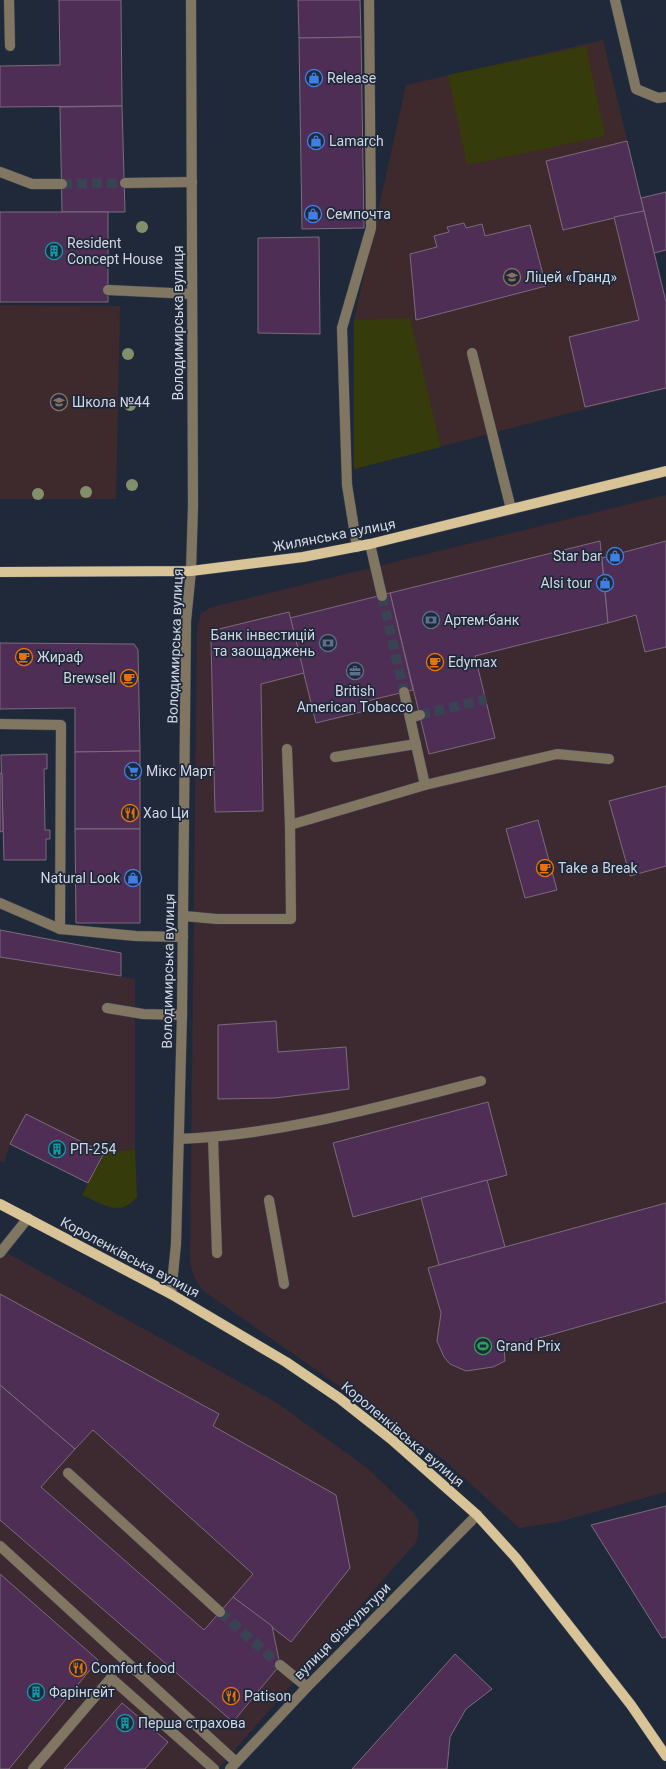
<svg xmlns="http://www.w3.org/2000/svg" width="666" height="1769" viewBox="0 0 666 1769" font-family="Roboto,sans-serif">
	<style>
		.commercial { fill: #3d2a30 }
		.education { fill: #3e2a2c }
		.green { fill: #353b0a }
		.building { fill: #4e2e54; stroke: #7b6b7e }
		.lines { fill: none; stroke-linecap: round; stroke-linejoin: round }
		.minor-tunnel { stroke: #3a4353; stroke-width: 10; stroke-dasharray: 10 5; stroke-linecap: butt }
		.minor-casing { stroke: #3b4555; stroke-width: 11 }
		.major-casing { stroke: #3b4555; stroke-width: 11 }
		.minor { stroke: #807661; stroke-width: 10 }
		.major { stroke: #d9c498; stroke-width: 10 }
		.tree { fill: #838f6b }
		.labels { text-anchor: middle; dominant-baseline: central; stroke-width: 3.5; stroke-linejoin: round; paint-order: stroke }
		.poi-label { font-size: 14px; fill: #d0d6e2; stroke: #1f293a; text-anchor: start }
		.street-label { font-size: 14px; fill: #d0d6e2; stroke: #1f293a }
	</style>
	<rect width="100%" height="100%" fill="#1f293a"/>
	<g class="commercial">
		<path d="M666 495V1492L558 1522 519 1528 443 1459 202 1290 193 1275 190 1260 197 628 201 613 212 607Z"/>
		<path d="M0 957 135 979V1149L104 1153 26 1114 10 1144 4 1163 0 1161Z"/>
		<path d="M0 1249 277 1403 366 1467 414 1513 419 1522 417 1541 218 1769H0Z"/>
	</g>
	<g class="education">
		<path d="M603 40 666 302V388L354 469V320L406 85Z"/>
		<path d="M0 305 120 306 116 499H0Z"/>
	</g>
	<g class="green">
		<path d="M586 46 605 136 467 165 448 75Z"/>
		<path d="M410 318 441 447 354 469V320Z"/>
		<path d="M135 1149 137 1197C119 1218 103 1204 82 1195L104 1153Z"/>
	</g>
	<g class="building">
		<path d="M59 0H121L122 106 0 107V66L60 65Z"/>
		<path d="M298 0H360L361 37 299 38Z"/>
		<path d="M361 37 364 228 302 229 299 38Z"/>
		<path d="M122 106 125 212H62L60 107Z"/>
		<path d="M627 141 644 211 563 230 546 161Z"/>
		<path d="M666 192V250L654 253 641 198Z"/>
		<path d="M644 211 666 302V388L585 407 569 337 639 320 614 217Z"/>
		<rect x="0" y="212" width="108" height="90"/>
		<path d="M464 223 466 228 482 224 485 236 530 225 546 286 416 320 410 254 437 247 434 236 449 232 447 227Z"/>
		<path d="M319 237 320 334 258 333V238Z"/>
		<path d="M600 541 608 623 475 656 495 738 429 754 390 593Z"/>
		<path d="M666 541V647L645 652 636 615 608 623 602 558Z"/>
		<path d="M390 593 413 690 363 702 365 711 316 723 290 618Z"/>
		<path d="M289 612 304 673 261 684 263 811 215 812 211 640 219 629Z"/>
		<path d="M0 643 134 644 138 650 140 751 75 752V708L0 709Z"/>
		<path d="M140 751V829H75V752Z"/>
		<path d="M47 754V769H44L45 830H50V839H46V860H4L1 755Z"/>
		<path d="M0 773H2L3 831 0 832Z"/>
		<path d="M666 786V866L630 876 609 801Z"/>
		<path d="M538 820 557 890 525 898 506 829Z"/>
		<path d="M75 829H140V923H76Z"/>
		<path d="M0 930 121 953V976L0 957Z"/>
		<path d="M276 1021 278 1052 346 1047 349 1089 275 1098 218 1099V1025Z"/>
		<path d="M488 1102 507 1175 353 1217 333 1143Z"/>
		<path d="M26 1114 104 1153 88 1183 10 1144Z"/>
		<path d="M487 1180 505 1247 439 1265 421 1198Z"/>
		<path d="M666 1203V1302L504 1348 505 1361 493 1367 466 1371 450 1364 444 1357 437 1341 441 1313 428 1268Z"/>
		<path d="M0 1294 219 1414 213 1426 336 1495 350 1568 291 1642 233 1597 253 1574 93 1430 75 1449 0 1385Z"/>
		<path d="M0 1385 75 1449 41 1487 204 1630 233 1597 272 1626 280 1665 233 1722 0 1520Z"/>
		<path d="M666 1506V1637L662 1638 591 1525Z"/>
		<path d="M0 1574 98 1660 9 1769H0Z"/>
		<path d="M455 1654 492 1689 466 1709 450 1737 447 1769H352Z"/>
		<path d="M122 1703 168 1742 145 1769H64Z"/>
	</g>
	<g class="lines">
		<g class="minor-tunnel">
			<path d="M62 184 125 183"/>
			<path d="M382 596 404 692"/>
			<path d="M420 715 486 699"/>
			<path d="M220 1612 280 1665"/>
		</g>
		<g class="minor-casing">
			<g id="minor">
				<path d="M9 0 10 46"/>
				<path d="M615 0 636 89 658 98 666 97"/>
				<path d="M0 172 32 184H62"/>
				<path d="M125 183 192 182"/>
				<path d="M108 290 192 294"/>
				<path d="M472 353 511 509"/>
				<path d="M370 544 382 596"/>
				<path d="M357 547 347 485 342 328 371 228 369 0"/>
				<path d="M404 692 410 718"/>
				<path d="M0 724 61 725 60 929 136 936 183 937"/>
				<path d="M287 749 290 825"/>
				<path d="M335 757 416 744"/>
				<path d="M425 785 557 754 609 759"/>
				<path d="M0 903 60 929"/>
				<path d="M184 916 217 919H291L290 825 425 785 410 718 420 715"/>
				<path d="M107 1008 143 1014 182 1015"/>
				<path d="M213 1138 217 1253"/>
				<path d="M179 1139C281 1135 382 1106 481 1081"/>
				<path d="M269 1200 284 1284"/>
				<path d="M0 1253 28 1218"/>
				<path d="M171 1294 176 1244 182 1015 186 621 191 571 193 506 191 0"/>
				<path d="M68 1473 220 1612"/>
				<path d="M0 1546 236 1762"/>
				<path d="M280 1665 307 1687"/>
				<path d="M33 1769 111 1678 214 1769"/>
				<path d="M230 1769 307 1687 477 1515"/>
			</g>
		</g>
		<g class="major-casing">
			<g id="major">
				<path d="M0 572 191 571 303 557 370 544 666 471"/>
				<path d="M0 1204 171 1294 286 1362 339 1398 391 1439 477 1515 516 1558 631 1705 666 1756"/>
			</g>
		</g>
		<use href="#minor" class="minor"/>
		<use href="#major" class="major"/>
	</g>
	<g class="tree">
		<circle cx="142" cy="227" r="6"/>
		<circle cx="128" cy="354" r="6"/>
		<circle cx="130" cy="405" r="6"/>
		<circle cx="132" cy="485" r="6"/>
		<circle cx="86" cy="492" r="6"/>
		<circle cx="38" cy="494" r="6"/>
	</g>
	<defs>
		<g id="shop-ring" transform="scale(0.9)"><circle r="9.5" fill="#1f293a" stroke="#3f7fe0" stroke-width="1.5"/><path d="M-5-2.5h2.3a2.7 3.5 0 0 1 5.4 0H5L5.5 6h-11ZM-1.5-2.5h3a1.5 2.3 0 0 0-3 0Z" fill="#3f7fe0"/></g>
		<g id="building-ring" transform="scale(0.9)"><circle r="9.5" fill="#1f293a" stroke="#0f9aa8" stroke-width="1.5"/><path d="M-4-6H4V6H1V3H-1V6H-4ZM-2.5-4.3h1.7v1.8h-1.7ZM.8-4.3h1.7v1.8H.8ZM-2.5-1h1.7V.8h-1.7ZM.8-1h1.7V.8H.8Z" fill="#0f9aa8"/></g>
		<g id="school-ring" transform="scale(0.9)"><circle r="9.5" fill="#1f293a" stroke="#8d6e63" stroke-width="1.5"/><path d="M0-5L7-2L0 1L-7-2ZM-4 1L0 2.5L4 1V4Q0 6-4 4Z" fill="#8d6e63"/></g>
		<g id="bank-ring" transform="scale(0.9)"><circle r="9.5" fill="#1f293a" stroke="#5c6f8a" stroke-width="1.5"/><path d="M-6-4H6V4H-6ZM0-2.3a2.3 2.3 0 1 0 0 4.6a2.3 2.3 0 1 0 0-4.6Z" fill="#5c6f8a"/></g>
		<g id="cafe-ring" transform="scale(0.9)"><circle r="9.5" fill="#1f293a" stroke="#e8710a" stroke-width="1.5"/><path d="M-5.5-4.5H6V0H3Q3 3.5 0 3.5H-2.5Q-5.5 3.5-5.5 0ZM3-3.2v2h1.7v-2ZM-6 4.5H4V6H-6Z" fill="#e8710a"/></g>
		<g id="office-ring" transform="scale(0.9)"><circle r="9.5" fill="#1f293a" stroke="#5c6f8a" stroke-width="1.5"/><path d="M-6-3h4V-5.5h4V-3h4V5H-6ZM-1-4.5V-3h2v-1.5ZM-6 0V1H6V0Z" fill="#5c6f8a"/></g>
		<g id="supermarket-ring" transform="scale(0.9)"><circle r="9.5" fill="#1f293a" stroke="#3f7fe0" stroke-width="1.5"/><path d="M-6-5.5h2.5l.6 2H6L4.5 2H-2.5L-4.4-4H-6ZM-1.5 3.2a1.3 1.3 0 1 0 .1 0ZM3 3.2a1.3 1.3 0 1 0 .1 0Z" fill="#3f7fe0"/></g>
		<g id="restaurant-ring" transform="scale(0.9)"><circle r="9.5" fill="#1f293a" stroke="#e8710a" stroke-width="1.5"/><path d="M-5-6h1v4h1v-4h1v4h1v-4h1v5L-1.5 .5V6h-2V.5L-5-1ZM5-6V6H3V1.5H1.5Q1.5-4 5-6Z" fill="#e8710a"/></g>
		<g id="stadium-ring" transform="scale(0.9)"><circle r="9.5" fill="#1f293a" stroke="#2e9e5b" stroke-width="1.5"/><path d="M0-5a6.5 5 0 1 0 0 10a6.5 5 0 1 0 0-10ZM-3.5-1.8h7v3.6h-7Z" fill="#2e9e5b"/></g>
	</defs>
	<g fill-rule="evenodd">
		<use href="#shop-ring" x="314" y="78"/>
		<use href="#shop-ring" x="316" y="141"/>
		<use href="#shop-ring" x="313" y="214"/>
		<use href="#building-ring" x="54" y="251"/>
		<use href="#school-ring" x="512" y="277"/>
		<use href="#school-ring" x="59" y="402"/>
		<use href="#shop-ring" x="615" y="556"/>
		<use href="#shop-ring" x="605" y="583"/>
		<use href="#bank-ring" x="431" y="620"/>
		<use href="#bank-ring" x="328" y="643"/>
		<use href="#cafe-ring" x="24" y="657"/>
		<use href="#cafe-ring" x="435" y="662"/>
		<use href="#office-ring" x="355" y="671"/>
		<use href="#cafe-ring" x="129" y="678"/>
		<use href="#supermarket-ring" x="133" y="771"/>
		<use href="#restaurant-ring" x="130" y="813"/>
		<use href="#cafe-ring" x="545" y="868"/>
		<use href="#shop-ring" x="133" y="878"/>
		<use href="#building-ring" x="57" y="1149"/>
		<use href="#stadium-ring" x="483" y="1346"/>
		<use href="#restaurant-ring" x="78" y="1668"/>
		<use href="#building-ring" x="36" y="1692"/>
		<use href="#restaurant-ring" x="231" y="1696"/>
		<use href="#building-ring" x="125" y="1723"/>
	</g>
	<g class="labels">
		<g class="poi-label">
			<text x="327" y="78">Release</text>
			<text x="329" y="141">Lamarch</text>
			<text x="326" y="214">Семпочта</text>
			<text x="67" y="243">Resident<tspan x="67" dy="16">Concept House</tspan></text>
			<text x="525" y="277">Ліцей «Гранд»</text>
			<text x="72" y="402">Школа №44</text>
			<text x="602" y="556" text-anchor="end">Star bar</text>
			<text x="592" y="583" text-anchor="end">Alsi tour</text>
			<text x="444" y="620">Артем-банк</text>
			<text x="315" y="635" text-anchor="end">Банк інвестицій<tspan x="315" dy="16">та заощаджень</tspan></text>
			<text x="37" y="657">Жираф</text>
			<text x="448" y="662">Edymax</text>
			<text x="116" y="678" text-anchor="end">Brewsell</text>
			<text x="355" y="691" text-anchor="middle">British<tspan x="355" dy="16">American Tobacco</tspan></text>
			<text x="146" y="771">Мікс Март</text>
			<text x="143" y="813">Хао Ци</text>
			<text x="558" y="868">Take a Break</text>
			<text x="120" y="878" text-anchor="end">Natural Look</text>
			<text x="70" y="1149">РП-254</text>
			<text x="496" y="1346">Grand Prix</text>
			<text x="91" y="1668">Comfort food</text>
			<text x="49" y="1692">Фарінгейт</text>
			<text x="244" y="1696">Patison</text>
			<text x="138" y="1723">Перша страхова</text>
		</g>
		<g class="street-label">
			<text transform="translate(178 323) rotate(-90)">Володимирська вулиця</text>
			<text transform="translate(334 535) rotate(-11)">Жилянська вулиця</text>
			<text transform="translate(175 646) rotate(-88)">Володимирська вулиця</text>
			<text transform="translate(168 971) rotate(-89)">Володимирська вулиця</text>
			<text transform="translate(130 1257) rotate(28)">Короленківська вулиця</text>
			<text transform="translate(403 1434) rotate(40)">Короленківська вулиця</text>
			<text transform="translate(342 1631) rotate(-45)">вулиця Фізкультури</text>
		</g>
	</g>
</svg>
